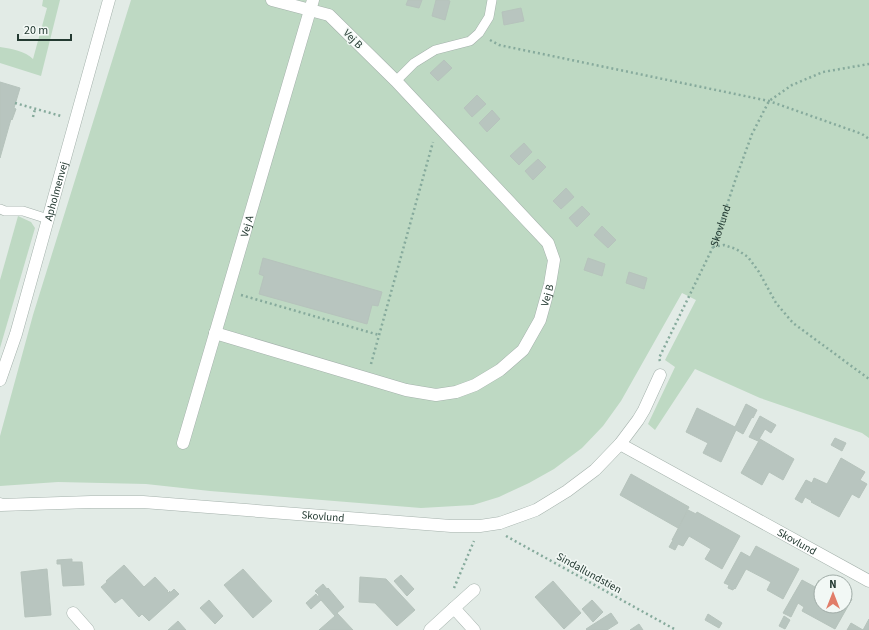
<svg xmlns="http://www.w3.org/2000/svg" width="869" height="630" viewBox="0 0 869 630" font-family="'Source Sans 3',sans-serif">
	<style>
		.green { fill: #bed9c3 }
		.building { fill: #b8c5bf; stroke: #b6c3bc }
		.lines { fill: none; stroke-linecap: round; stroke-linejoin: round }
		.service-casing { stroke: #a5b2ac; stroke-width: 10 }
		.minor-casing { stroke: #a5b2ac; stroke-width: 13 }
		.path { stroke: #86aa9c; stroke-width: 2.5; stroke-dasharray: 2 3; stroke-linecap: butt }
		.service { stroke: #fff; stroke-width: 9 }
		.minor { stroke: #fff; stroke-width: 12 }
		.labels { text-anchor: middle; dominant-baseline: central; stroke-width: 3; stroke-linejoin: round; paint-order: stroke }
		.street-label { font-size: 11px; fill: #243a32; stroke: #f2f8f5 }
	</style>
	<rect width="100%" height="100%" fill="#e2ebe6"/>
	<g class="green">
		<path d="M43 0H60L41 76 0 63V47C12 49 25 51 33 59L47 8 42 6Z"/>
		<path d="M131 0H869V438L862 433 760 398 695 369 655 430 648 424 675 367 665 360 696 300 682 293 621 401 603 426 582 448 554 469 529 483 499 497 473 505 421 508 210 491 146 484 58 482 0 486V436L33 315Z"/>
		<path d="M18 216 31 222 35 228 0 348V280Z"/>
	</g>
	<g class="building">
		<path d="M408 0H422L419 8 406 5Z"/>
		<path d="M436 0H446L450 1 445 20 432 16Z"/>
		<path d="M521 8 524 21 504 25 502 12Z"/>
		<path d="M444 60 452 68 438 81 430 73Z"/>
		<path d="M0 82 20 88 14 108 16 109 12 120 11 119 0 158Z"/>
		<path d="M477 95 486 104 472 117 464 108Z"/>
		<path d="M492 110 500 119 487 132 479 123Z"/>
		<path d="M524 143 532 152 519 165 510 156Z"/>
		<path d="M538 159 546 167 533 180 525 171Z"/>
		<path d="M566 188 574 197 561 209 553 201Z"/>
		<path d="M582 206 590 214 577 227 569 218Z"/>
		<path d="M602 226 616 240 608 248 594 235Z"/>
		<path d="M263 258 382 292 378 306 372 305 367 324 259 294 264 276 259 274Z"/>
		<path d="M588 258 605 264 602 276 584 270Z"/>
		<path d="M629 272 647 278 644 289 626 283Z"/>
		<path d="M746 404 757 410 753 418 752 417 743 434 736 430 721 462 703 453 708 443 686 432 697 408 735 427Z"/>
		<path d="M760 416 776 425 771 433 765 429 758 441 749 437Z"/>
		<path d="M835 438 846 443 842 451 831 445Z"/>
		<path d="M760 439 794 459 783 480 769 472 762 485 741 473Z"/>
		<path d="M841 458 865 472 860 480 867 484 859 498 852 494 839 517 811 502 812 501 805 497 802 503 795 499 806 480 812 483 814 478 827 484Z"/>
		<path d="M631 474 689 507 678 528 620 495Z"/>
		<path d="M688 510 696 514 697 512 740 536 722 569 705 559 711 549 689 536 683 546 678 544 675 550 669 547 673 540H672Z"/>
		<path d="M756 546 799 569 783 599 767 590 771 582 746 569 735 589 734 588 733 590 728 588 729 585 724 583 741 552 750 557Z"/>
		<path d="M72 559V562H82L84 585 63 586 61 564H57V560Z"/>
		<path d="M124 565 144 587 155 577 168 591 167 592 168 593 170 591V593L174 589 179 594 149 621 142 614 139 617 122 598 115 603 101 587 107 582 106 581Z"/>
		<path d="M47 569 51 615 25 617 21 572Z"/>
		<path d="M243 569 272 601 253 618 224 585Z"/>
		<path d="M401 575 414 589 407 596 394 581Z"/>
		<path d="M360 577 386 579 415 610 397 626 375 603 359 602Z"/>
		<path d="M802 580 815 587 819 580 822 582H821V606H845V595L852 599 835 629 802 611 804 607 798 603 791 617 783 613Z"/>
		<path d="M553 581 581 613 564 629 535 597Z"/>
		<path d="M323 584 327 589 328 588 344 607 337 613 353 630H319L335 616 321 600 311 609 306 603 316 594 318 597 319 595 315 591Z"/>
		<path d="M209 600 223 616 215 624 200 608Z"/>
		<path d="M592 600 603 612 593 622 582 609Z"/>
		<path d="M611 613 618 623 607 630H587L586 629Z"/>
		<path d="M708 614 722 623 719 628 705 620Z"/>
		<path d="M784 616 790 620 785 629 779 626Z"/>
		<path d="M869 619V630H863Z"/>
		<path d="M178 621 186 630H168Z"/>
		<path d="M851 623 863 630H847Z"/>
		<path d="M639 624 643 630H630Z"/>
	</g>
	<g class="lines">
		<g class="service-casing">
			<g id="service">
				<path d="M396 81 414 63 435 50 470 41 479 33 489 17 492 0"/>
				<path d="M0 209 5 211H23L48 219"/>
			</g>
		</g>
		<g class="minor-casing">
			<g id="minor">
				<path id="s2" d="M215 333 406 390 436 395 456 392 475 385 500 370 523 350 540 320 550 284 554 260 548 243 396 81 329 15 272 0"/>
				<path id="s3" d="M0 380 16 334 109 0"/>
				<path id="s4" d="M183 443 313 0"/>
				<path id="s5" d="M620 444 869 581"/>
				<path id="s6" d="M0 504 1 505 91 502H143L451 526H480L500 523 536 510 567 491 595 470 620 444 638 420 644 410 660 375"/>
				<path d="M73 613 88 630"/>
				<path d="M430 630 454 608"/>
				<path d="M474 630 454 608 474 590"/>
			</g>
		</g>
		<g class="path">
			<path d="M490 40 499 45 769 101 862 134 869 139"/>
			<path d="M15 103 61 116"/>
			<path d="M33 117 35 109"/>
			<path d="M713 247 724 245 736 249 748 257 759 272 776 303 793 323 869 379"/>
			<path d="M241 295 379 335"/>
			<path id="s1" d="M660 361 659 358 713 247 736 178 752 134 769 101 792 85 823 72 869 64"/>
			<path d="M371 364 433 142"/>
			<path d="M506 536 676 630"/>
			<path d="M454 588 474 541"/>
		</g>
		<use href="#service" class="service"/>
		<use href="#minor" class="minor"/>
	</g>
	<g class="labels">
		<g class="street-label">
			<text transform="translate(353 39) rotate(45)">Vej B</text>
			<text stroke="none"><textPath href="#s3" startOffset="197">Apholmenvej</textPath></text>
			<text stroke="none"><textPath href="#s1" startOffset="149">Skovlund</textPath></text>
			<text stroke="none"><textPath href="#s4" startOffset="226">Vej A</textPath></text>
			<text stroke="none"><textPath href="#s2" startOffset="390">Vej B</textPath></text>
			<text stroke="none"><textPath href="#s6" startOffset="324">Skovlund</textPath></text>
			<text stroke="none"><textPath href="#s5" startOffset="202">Skovlund</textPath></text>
			<text transform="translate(589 573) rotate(29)">Sindallundstien</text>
		</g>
	</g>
	<g transform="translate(833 594)"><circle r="19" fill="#f2f8f5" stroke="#a0aca7"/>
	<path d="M0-3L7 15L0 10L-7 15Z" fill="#e17d69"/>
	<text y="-6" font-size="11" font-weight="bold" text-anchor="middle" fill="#243a32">N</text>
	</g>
	<path d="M18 34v6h53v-6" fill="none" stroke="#243a32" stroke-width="2"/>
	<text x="24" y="34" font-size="12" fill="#243a32" stroke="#f2f8f5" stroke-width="3" paint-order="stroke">20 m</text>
</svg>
